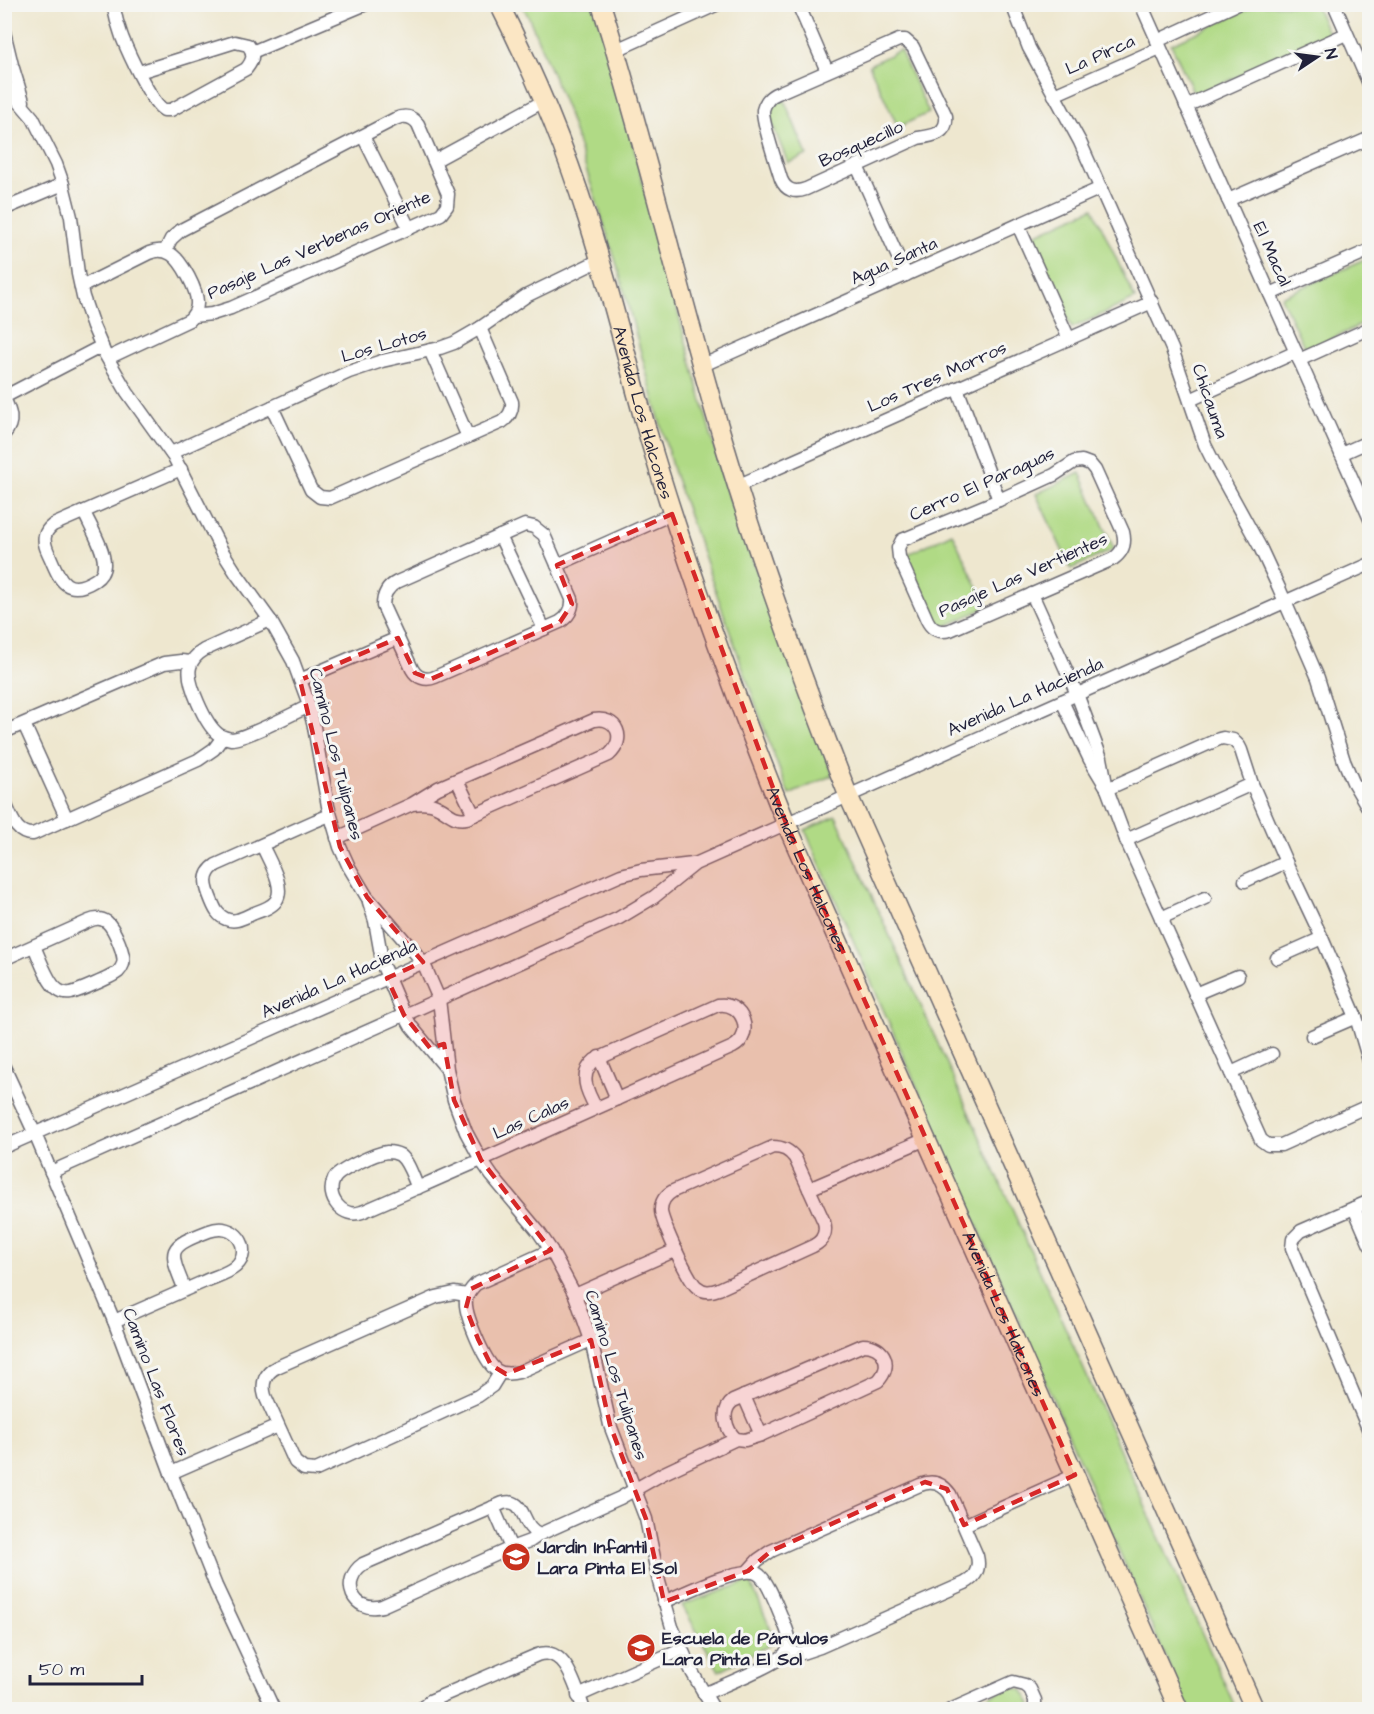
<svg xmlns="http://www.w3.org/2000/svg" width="1374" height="1714" viewBox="0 0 1374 1714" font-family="'Architects Daughter',sans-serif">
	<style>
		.green { fill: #b0da85; stroke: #697e60; stroke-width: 1.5 }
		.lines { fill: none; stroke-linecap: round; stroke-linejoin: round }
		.street-casing { stroke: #69676f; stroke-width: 15 }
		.secondary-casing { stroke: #69676f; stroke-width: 21 }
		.street { stroke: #fff; stroke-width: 12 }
		.secondary { stroke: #fbe6c4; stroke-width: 18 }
		.marked { fill: #d62828; fill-opacity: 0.2; stroke: #d62828; stroke-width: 4.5; stroke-dasharray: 12 8; stroke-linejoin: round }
		.labels { text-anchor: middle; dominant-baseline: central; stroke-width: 6; stroke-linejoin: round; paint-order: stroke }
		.street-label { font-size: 18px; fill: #22223b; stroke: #f6f6f2 }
		.poi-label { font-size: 18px; font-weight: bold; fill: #22223b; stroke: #f6f6f2; text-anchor: start }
	</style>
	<rect width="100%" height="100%" fill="#f6f6f2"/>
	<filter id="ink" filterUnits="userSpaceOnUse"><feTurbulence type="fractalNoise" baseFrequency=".0167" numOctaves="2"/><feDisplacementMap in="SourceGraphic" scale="12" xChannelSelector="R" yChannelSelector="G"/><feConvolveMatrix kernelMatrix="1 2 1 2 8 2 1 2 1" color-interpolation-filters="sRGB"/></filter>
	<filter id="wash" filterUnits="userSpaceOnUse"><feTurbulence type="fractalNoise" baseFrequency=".008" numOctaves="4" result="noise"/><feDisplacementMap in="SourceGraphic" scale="24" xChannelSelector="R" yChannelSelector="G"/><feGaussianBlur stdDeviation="1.35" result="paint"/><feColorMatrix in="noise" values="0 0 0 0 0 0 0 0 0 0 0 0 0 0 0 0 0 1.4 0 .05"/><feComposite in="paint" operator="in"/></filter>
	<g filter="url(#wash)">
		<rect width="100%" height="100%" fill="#eee7cf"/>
		<g class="green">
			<path d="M522 5H593L609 47 642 180 725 486 833 775 789 795 770 745 673 470 617 265 567 110 529 18Z"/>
			<path d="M1257 5H1315L1329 35 1195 96 1171 44Z"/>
			<path d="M900 50 929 113 898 127 869 65Z"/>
			<path d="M783 97 807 155 788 163 769 116 773 104Z"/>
			<path d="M1093 208 1135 299 1072 328 1030 237Z"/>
			<path d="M1369 258V321L1306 351 1281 297Z"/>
			<path d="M1080 473 1114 549 1071 569 1036 494Z"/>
			<path d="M952 533 987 607 940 629 906 555Z"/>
			<path d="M836 816 1236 1709H1188L805 830Z"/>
			<path d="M750 1581 776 1642 719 1671 682 1605Z"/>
			<path d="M1009 1687 1022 1689 1031 1704 1028 1709 960 1710Z"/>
		</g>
	</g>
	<g filter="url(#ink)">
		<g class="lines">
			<g class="street-casing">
				<g id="street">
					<path d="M113 4C115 15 118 26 122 37 128 52 151 103 164 110H171L246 69C253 61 255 54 248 45L235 42 139 72"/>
					<path d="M798 4 827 71"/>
					<path d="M1012 4 1029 48 1080 142 1172 349 1205 445 1216 467 1260 547 1279 588 1318 678 1344 761 1353 782 1370 811"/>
					<path d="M1141 4 1370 519"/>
					<path d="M1334 4 1370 86"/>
					<path d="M4 32 12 65 23 101"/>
					<path d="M899 40H905L913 47 946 116C948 134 932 136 918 138L806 189C795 193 786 191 781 179 777 165 762 123 763 110 765 102 770 96 778 93Z"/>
					<path d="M1157 41 1237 4"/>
					<path d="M616 50 718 4"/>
					<path d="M252 52 366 4"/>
					<path d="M4 84 33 118 56 164 62 181 71 217 78 274 83 297 93 326 105 354 127 392 175 459 222 551 236 573 270 620 293 661 307 699 314 727 328 806 340 847 349 867 367 897 423 962 439 999 447 1069 454 1100 466 1132 481 1160 492 1176 538 1231 551 1250 575 1295 591 1340 610 1425 646 1519 659 1582 672 1627 692 1672 714 1710"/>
					<path d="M1054 95 1160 48"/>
					<path d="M1186 106 1346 34"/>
					<path d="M363 136 409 228"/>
					<path d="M434 161 544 101"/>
					<path d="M857 166 906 275"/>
					<path d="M1228 200 1370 138"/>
					<path d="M4 209 63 184"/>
					<path d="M1018 225 1069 339"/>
					<path d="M165 251 171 239 181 230 395 119C404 115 412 116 418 124L448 194 447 206 441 214 231 308 212 314 193 316"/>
					<path d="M81 287 149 253C156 250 164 250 171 254 182 261 198 291 197 304 197 311 194 315 189 320L108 358"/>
					<path d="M1270 294 1370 250"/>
					<path d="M430 350 468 437"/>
					<path d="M1299 360 1370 328"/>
					<path d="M701 366 1101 188"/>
					<path d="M957 388 999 500"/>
					<path d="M4 397 102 346"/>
					<path d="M4 398C10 411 15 422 4 434"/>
					<path d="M1190 400 1296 352"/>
					<path d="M272 407 311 490 320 497 330 498 502 422C509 417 513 411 512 402L480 328"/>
					<path d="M171 453 349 372 382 361 440 348 454 343 480 328 526 296 600 260"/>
					<path d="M1341 454 1370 441"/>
					<path d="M1082 461 1090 464 1095 470 1123 532C1126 544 1123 552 1113 559L950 630C939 633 932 630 927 620L899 557 898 548 902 540 999 500 1054 475 1074 462Z"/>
					<path d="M737 486 1152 302"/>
					<path d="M84 512C90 526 105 550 104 565 104 571 100 577 95 580 68 597 60 581 51 559 48 552 43 544 45 536 46 531 49 528 53 525L181 469"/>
					<path d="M525 525 534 527 544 535 572 599C573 609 569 616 560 622L435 677C426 681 417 678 412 669L383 606C383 595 387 587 397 582Z"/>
					<path d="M500 536 544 629"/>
					<path d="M557 565 672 514"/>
					<path d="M1032 594 1077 694 1101 758 1107 789 1126 840 1261 1140 1268 1145H1281L1370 1105"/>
					<path d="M270 620 204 650C197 654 192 659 190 667 186 682 206 725 218 734 222 737 227 738 231 739 245 739 294 713 309 706"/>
					<path d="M300 680 398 638"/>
					<path d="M1062 701 1090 760 1105 785"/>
					<path d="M24 724 67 819"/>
					<path d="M4 732 164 663 181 661 191 662"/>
					<path d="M457 780 474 815"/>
					<path d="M1107 789 1219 739 1223 738 1233 740 1239 746 1241 750 1252 784 1286 862 1322 938 1356 1017 1370 1064"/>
					<path d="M4 801C11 815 15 835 33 834L198 760 214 749 223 737"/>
					<path d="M337 838 412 804 438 788 594 720C617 716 627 739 609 755L467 818C453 821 448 811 436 806 429 802 420 803 412 804"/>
					<path d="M1126 840 1252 784"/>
					<path d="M262 845C268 859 286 887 276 901 271 908 259 911 252 914 243 918 235 923 226 919 218 916 215 909 212 902 206 888 201 875 216 865L315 821 330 815"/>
					<path d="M1245 881 1286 862"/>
					<path d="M369 902 375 921 383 966 401 1008 411 1026 446 1068"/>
					<path d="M1161 918 1205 898"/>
					<path d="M1277 958 1322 938"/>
					<path d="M4 959 89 921C96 918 101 918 107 922 114 928 126 956 123 964 122 967 120 970 118 972 112 977 79 991 71 993 66 994 62 993 58 990 48 984 39 957 34 946"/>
					<path d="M1195 994 1238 976"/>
					<path d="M1312 1036 1356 1017"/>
					<path d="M599 1057 617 1099"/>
					<path d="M4 1067 35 1134 114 1321 171 1473 216 1586 274 1710"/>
					<path d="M1231 1073 1272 1054"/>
					<path d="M4 1147 621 875 641 870 693 864"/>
					<path d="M773 1147C783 1147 789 1150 795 1158L824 1222C827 1233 823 1241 813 1246L719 1289C711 1292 704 1293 697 1287 689 1282 660 1219 661 1210 661 1201 666 1195 673 1191Z"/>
					<path d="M51 1172 404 1015 619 918 654 897 695 864 1370 564"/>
					<path d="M418 1188C413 1178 409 1162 400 1155 396 1153 391 1152 387 1152 376 1153 339 1170 334 1179 325 1198 343 1219 362 1212 402 1195 441 1177 481 1160L733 1047C755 1035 743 1001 718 1005L595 1060C578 1074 587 1092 596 1108"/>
					<path d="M809 1189 926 1139"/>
					<path d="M1370 1201 1301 1231 1293 1239 1292 1248 1370 1433"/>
					<path d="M1354 1208 1370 1245"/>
					<path d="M551 1250 476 1284C471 1289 467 1294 466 1300 464 1314 485 1362 496 1370 503 1375 511 1374 519 1372L591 1340"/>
					<path d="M467 1295 454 1293 436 1297 277 1367C265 1373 261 1383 265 1396L295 1462 304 1469 316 1470 478 1396 492 1386 500 1373"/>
					<path d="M575 1295 676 1250"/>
					<path d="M114 1321C144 1308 173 1295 203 1282 213 1277 228 1274 236 1266 254 1249 235 1221 209 1231 167 1247 168 1249 185 1290"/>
					<path d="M744 1396 761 1435"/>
					<path d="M171 1473 278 1426"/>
					<path d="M493 1507 511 1548"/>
					<path d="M964 1525 1075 1475"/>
					<path d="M540 1534C520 1528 527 1497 503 1503L363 1564C339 1581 353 1614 382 1606L511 1548 530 1541 540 1534 620 1498 662 1474 736 1439 745 1440 761 1435 878 1381C893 1366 885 1345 863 1345L733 1401C720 1411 726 1430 736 1439"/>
					<path d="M748 1571 758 1560 771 1551 920 1485C932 1480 942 1483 950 1494L977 1556C980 1568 976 1577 965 1583L820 1647 802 1653 786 1652"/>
					<path d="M664 1602C682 1594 742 1564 758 1574 768 1580 777 1607 782 1618 786 1628 794 1643 786 1653 776 1665 721 1686 704 1694"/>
					<path d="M578 1696 681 1650"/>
					<path d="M420 1710 430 1701 537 1655C566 1644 576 1689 584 1710"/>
					<path d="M950 1710 1013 1682 1025 1685 1030 1689 1035 1700V1710"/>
				</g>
			</g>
			<g class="secondary-casing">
				<g id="secondary">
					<path id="s1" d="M499 4C534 73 564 144 587 217 610 288 627 360 647 431 686 564 734 694 786 823L1179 1710"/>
					<path d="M601 4C645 143 677 284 718 423 755 550 800 673 848 795L1255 1710"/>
				</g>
			</g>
			<use href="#street" class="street"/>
			<use href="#secondary" class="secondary"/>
		</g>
	</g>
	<path class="marked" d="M672 514 786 823 1075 1475 964 1525 947 1489 925 1482 771 1551 748 1571 664 1602 646 1519 610 1425 591 1340 506 1374 491 1365 478 1339 466 1308 471 1289 551 1250 481 1160 454 1100 444 1044 430 1048 404 1015 387 978 423 962 367 897 340 847 300 680 398 638 415 673 431 679 560 622 572 604 557 565Z"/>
	<defs>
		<g id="school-disc" transform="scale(1.5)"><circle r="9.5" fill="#c8321e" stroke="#f6f6f2"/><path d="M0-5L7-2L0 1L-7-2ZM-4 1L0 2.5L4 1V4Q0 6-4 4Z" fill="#fff"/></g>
	</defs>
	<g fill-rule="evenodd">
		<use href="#school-disc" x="516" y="1557"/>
		<use href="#school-disc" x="641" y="1648"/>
	</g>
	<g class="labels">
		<g class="street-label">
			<text transform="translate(1100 55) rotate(-24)">La Pirca</text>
			<text transform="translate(861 144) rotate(-24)">Bosquecillo</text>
			<text transform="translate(319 245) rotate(-24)">Pasaje Las Verbenas Oriente</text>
			<text transform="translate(1272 254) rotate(66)">El Macal</text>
			<text transform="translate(894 261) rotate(-24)">Agua Santa</text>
			<text transform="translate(384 345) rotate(-16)">Los Lotos</text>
			<text transform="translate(937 377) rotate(-24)">Los Tres Morros</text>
			<text transform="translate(1210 401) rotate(71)">Chicauma</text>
			<text stroke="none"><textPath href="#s1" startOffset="434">Avenida Los Halcones</textPath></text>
			<text transform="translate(982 484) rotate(-24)">Cerro El Paraguas</text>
			<text transform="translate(1023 575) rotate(-24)">Pasaje Las Vertientes</text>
			<text transform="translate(1025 697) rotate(-24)">Avenida La Hacienda</text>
			<text transform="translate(336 754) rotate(76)">Camino Los Tulipanes</text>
			<text stroke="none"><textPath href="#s1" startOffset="920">Avenida Los Halcones</textPath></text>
			<text transform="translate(339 979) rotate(-24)">Avenida La Hacienda</text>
			<text transform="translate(531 1118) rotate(-24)">Las Calas</text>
			<text stroke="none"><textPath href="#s1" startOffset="1406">Avenida Los Halcones</textPath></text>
			<text transform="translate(616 1375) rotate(73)">Camino Los Tulipanes</text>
			<text transform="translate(156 1382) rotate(69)">Camino Las Flores</text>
		</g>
		<g class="poi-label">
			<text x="537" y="1547">Jardin Infantil<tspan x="537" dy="21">Lara Pinta El Sol</tspan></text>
			<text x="662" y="1638">Escuela de Párvulos<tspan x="662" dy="21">Lara Pinta El Sol</tspan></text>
		</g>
	</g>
	<rect width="1374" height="1714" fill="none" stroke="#f6f6f2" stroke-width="24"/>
	<g transform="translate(1317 57) rotate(77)" stroke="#f6f6f2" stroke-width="4.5" paint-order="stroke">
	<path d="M0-4.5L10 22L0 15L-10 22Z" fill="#22223b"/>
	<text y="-9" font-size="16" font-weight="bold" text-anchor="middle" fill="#22223b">N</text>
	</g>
	<path d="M30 1675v9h112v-9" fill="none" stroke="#22223b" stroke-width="3"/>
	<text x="39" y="1675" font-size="18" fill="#22223b" stroke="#f6f6f2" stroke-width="4.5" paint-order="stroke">50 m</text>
</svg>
